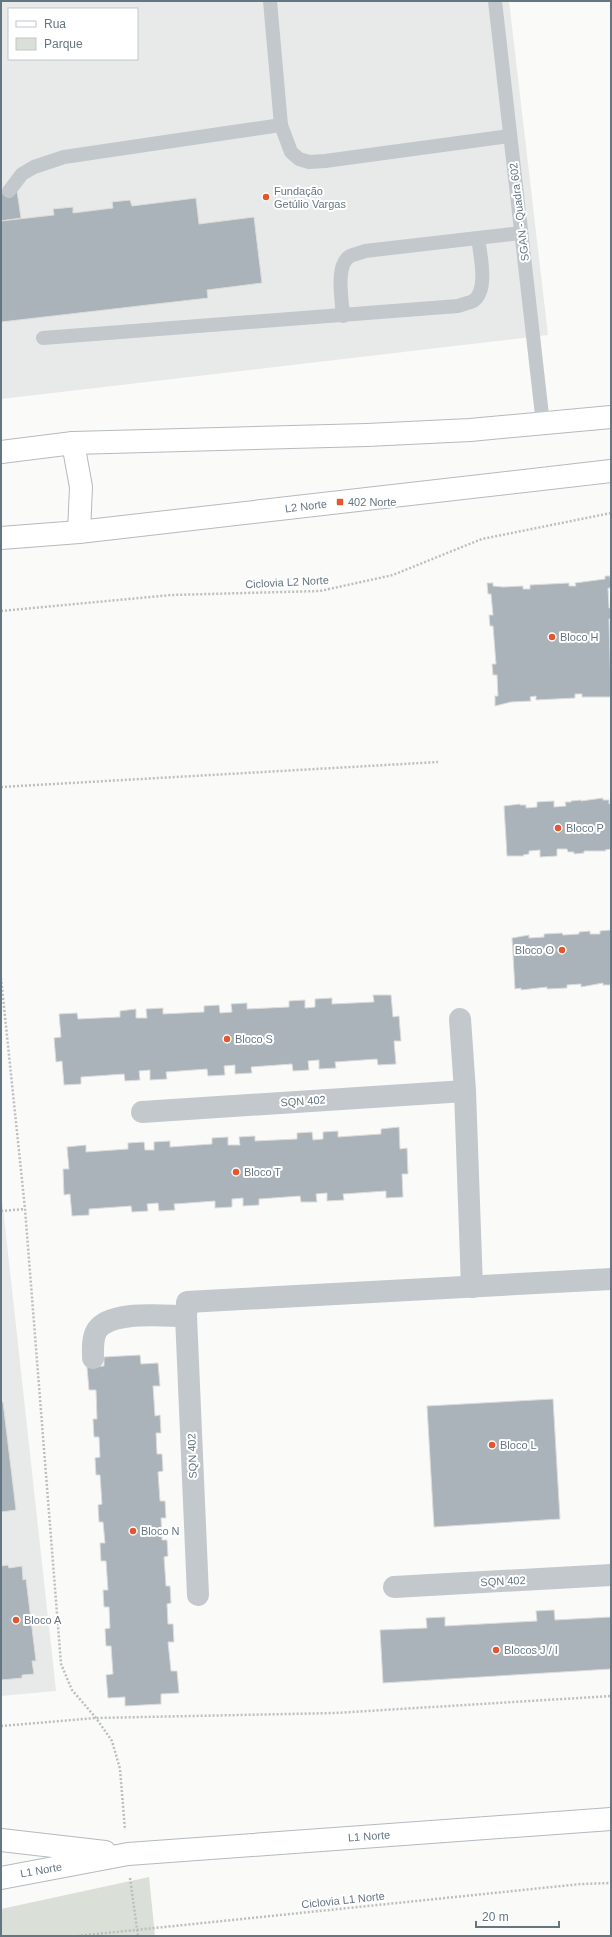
<svg xmlns="http://www.w3.org/2000/svg" width="612" height="1937" viewBox="0 0 612 1937" font-family="Arial,sans-serif">
	<style>
		.built { fill: #e8e9e9; fill-rule: evenodd }
		.green { fill: #dadfd7 }
		.building { fill: #aab3b9; stroke: #dcdcda }
		.lines { fill: none; stroke-linecap: round; stroke-linejoin: round }
		.secondary-casing { stroke: #b3babf; stroke-width: 24 }
		.primary-casing { stroke: #b5babe; stroke-width: 24 }
		.path { stroke: #bbbfc2; stroke-width: 2.5; stroke-dasharray: 2 2; stroke-linecap: butt }
		.lane { stroke: #c3c8cc; stroke-width: 14 }
		.street { stroke: #c3c8cc; stroke-width: 22 }
		.secondary { stroke: #fff; stroke-width: 22 }
		.primary { stroke: #fff; stroke-width: 22 }
		.poi-dot { fill: #e4572e; stroke: #fff; stroke-width: 1.5 }
		.labels { text-anchor: middle; dominant-baseline: central; stroke-width: 4; stroke-linejoin: round; paint-order: stroke }
		.poi-label { font-size: 11px; fill: #657683; stroke: #fff; text-anchor: start }
		.street-label { font-size: 11px; fill: #657683; stroke: #fff }
	</style>
	<rect width="100%" height="100%" fill="#fafaf8"/>
	<g class="built">
		<path d="M1 1H509L548 335 1 399ZM9 9H137V59H9Z"/>
		<path d="M1 1189 56 1691 1 1696Z"/>
	</g>
	<path class="green" d="M149 1877 155 1936H1V1909Z"/>
	<g class="building">
		<path d="M17 191 21 218 1 221V193Z"/>
		<path d="M196 198 199 224 254 217 262 283 207 290 208 298 1 322V221L54 215 53 209 73 207V213L113 208 112 202 130 200 132 206Z"/>
		<path d="M605 576H610L611 588H608L609 608H611V619H609L611 697H582V694H575V698L536 700V696L530 697 531 701 511 702 495 706V696H498L497 675H493L492 664H496L493 626H490L489 615H493L491 594H488L487 583H493V586L503 587 523 586V589H530V585L569 583V586H576L575 583 605 579Z"/>
		<path d="M603 798V800H609V804L611 803V849L605 850 606 851H584V853L574 854V852H568L567 849H557V856L540 857V850L529 851V854L523 855 524 856H507L504 806 520 804V805H526V808L537 807V802L554 801V807L566 806 565 802H571V801L581 800V801Z"/>
		<path d="M611 930V985H603V983L581 987V984L567 985V988L547 989V987L521 990V988L515 989 512 938 529 935V938L544 937V934L562 933 563 935 579 934V932L590 931V934H600V931Z"/>
		<path d="M373 995H391L393 1017 399 1016 401 1041H394L396 1064 378 1065 377 1059 335 1062 336 1068 319 1069V1060L308 1061 309 1070 293 1071 292 1064 251 1067 252 1073 235 1074V1065L224 1066 225 1075 208 1076 207 1069 166 1072 167 1079 150 1080V1070L139 1071 140 1080 125 1081 124 1074 81 1077V1084L64 1085 62 1061 56 1062 54 1038 61 1037 59 1014 77 1013 78 1019 120 1017V1011L136 1009V1018H147L146 1009 163 1008V1014L204 1012V1006L219 1005 220 1013 232 1012 231 1004 247 1003V1009L289 1007V1001L305 1000V1008L315 1007V999L332 998V1004L374 1002Z"/>
		<path d="M399 1127 400 1149 407 1148 408 1174H402L403 1197 386 1198V1191L343 1194 344 1200 327 1201V1193L316 1194 317 1202H301L300 1196 259 1199V1205L243 1206V1198L232 1199V1207L215 1208V1201L174 1204 175 1210 159 1211 158 1203 147 1204 148 1211 132 1212 131 1206 89 1209V1215L72 1216 70 1194 64 1195 63 1169H69L67 1147 86 1145V1152L128 1149V1143L144 1142 145 1150H154V1142L170 1141V1147L212 1144V1138L228 1137V1145H240L239 1137 255 1136V1141L297 1139V1133L312 1132 313 1140 323 1139V1132L338 1131V1137L381 1134V1129Z"/>
		<path d="M140 1355 141 1364 158 1363 160 1386H153L155 1416 160 1415 161 1433H156L157 1454H162L163 1471 158 1472 160 1501H165L166 1518H161L162 1540H167L168 1556 164 1557 165 1571 166 1586H170L171 1603 167 1604 168 1624H173L174 1642H168L171 1671H177L179 1693 161 1694V1704L125 1706V1697L108 1698 106 1675 113 1674 111 1646H106L105 1629 110 1628 109 1607H104L103 1590H108L106 1561H101L100 1543H105L103 1522H99L98 1505 102 1504 100 1475H96L95 1458 100 1457 99 1437H94L93 1419H97L96 1390H89L87 1367 104 1366V1357Z"/>
		<path d="M553 1399 560 1519 434 1527 427 1406Z"/>
		<path d="M1 1402H3L16 1510 1 1512Z"/>
		<path d="M8 1565 9 1568 22 1566 23 1580 26 1579 36 1661H32L34 1674 22 1675V1678L1 1680V1566Z"/>
		<path d="M554 1610 555 1620 611 1617V1669L383 1683 380 1630 427 1628 426 1618 445 1617V1626L537 1621 536 1611Z"/>
	</g>
	<g class="lines">
		<g class="secondary-casing">
			<g id="secondary">
				<path d="M1 1840 105 1852"/>
				<path d="M1 1878 128 1854 611 1819"/>
			</g>
		</g>
		<g class="primary-casing">
			<g id="primary">
				<path d="M73 443 81 487 79 532"/>
				<path d="M1 452 73 443 367 435 470 430 611 417"/>
				<path d="M1 538 79 532 611 471"/>
			</g>
		</g>
		<g class="path">
			<path d="M1 611 171 595 320 591 393 575 482 539 611 513"/>
			<path d="M1 787 438 762"/>
			<path d="M1 978 25 1209 61 1664 72 1690 96 1718 112 1741 120 1769 125 1830"/>
			<path d="M1 1211 25 1209"/>
			<path d="M1 1726 96 1718 335 1713 611 1696"/>
			<path d="M130 1878 138 1936"/>
			<path d="M77 1936 581 1884 611 1883"/>
		</g>
		<g class="lane">
			<path d="M270 1 281 125 291 152 299 159 309 162 325 161 510 136"/>
			<path d="M495 1 543 424"/>
			<path d="M9 191 22 174 34 167 64 157 281 125"/>
			<path d="M343 316C342 300 335 265 350 256 355 254 360 253 365 251L521 233"/>
			<path d="M43 338 458 306C463 304 469 303 473 301 489 291 480 254 478 238"/>
		</g>
		<g class="street">
			<path d="M460 1019 465 1091"/>
			<path d="M142 1112 465 1091 472 1287"/>
			<path d="M93 1358C93 1349 92 1338 97 1330 111 1310 163 1316 186 1316"/>
			<path d="M394 1587 611 1575"/>
			<path d="M198 1595 186 1316 187 1302 611 1279"/>
		</g>
		<use href="#secondary" class="secondary"/>
		<use href="#primary" class="primary"/>
	</g>
	<g class="poi-dot">
		<circle cx="266" cy="197" r="4"/>
		<rect x="336" y="498" width="8" height="8" rx="2"/>
		<circle cx="552" cy="637" r="4"/>
		<circle cx="558" cy="828" r="4"/>
		<circle cx="562" cy="950" r="4"/>
		<circle cx="227" cy="1039" r="4"/>
		<circle cx="236" cy="1172" r="4"/>
		<circle cx="492" cy="1445" r="4"/>
		<circle cx="133" cy="1531" r="4"/>
		<circle cx="16" cy="1620" r="4"/>
		<circle cx="496" cy="1650" r="4"/>
	</g>
	<g class="labels">
		<g class="poi-label">
			<text x="274" y="191">Fundação<tspan x="274" dy="13">Getúlio Vargas</tspan></text>
			<text x="348" y="502">402 Norte</text>
			<text x="560" y="637">Bloco H</text>
			<text x="566" y="828">Bloco P</text>
			<text x="554" y="950" text-anchor="end">Bloco O</text>
			<text x="235" y="1039">Bloco S</text>
			<text x="244" y="1172">Bloco T</text>
			<text x="500" y="1445">Bloco L</text>
			<text x="141" y="1531">Bloco N</text>
			<text x="24" y="1620">Bloco A</text>
			<text x="504" y="1650">Blocos J / I</text>
		</g>
		<g class="street-label">
			<text transform="translate(519 212) rotate(-97)">SGAN - Quadra 602</text>
			<text transform="translate(306 506) rotate(-7)">L2 Norte</text>
			<text transform="translate(287 582) rotate(-3)">Ciclovia L2 Norte</text>
			<text transform="translate(303 1101) rotate(-4)">SQN 402</text>
			<text transform="translate(192 1456) rotate(-92)">SQN 402</text>
			<text transform="translate(503 1581) rotate(-3)">SQN 402</text>
			<text transform="translate(369 1836) rotate(-4)">L1 Norte</text>
			<text transform="translate(41 1870) rotate(-10)">L1 Norte</text>
			<text transform="translate(343 1900) rotate(-6)">Ciclovia L1 Norte</text>
		</g>
	</g>
	<rect width="612" height="1937" fill="none" stroke="#657683" stroke-width="4"/>
	<rect x="8" y="8" width="130" height="52" fill="#ffffff" stroke="#c1c8cd"/>
	<rect x="16" y="21" width="20" height="6" fill="#ffffff" stroke="#c1c8cd"/>
	<text x="44" y="28" font-size="12" fill="#657683">Rua</text>
	<rect x="16" y="38" width="20" height="12" fill="#dadfd7" stroke="#c1c8cd"/>
	<text x="44" y="48" font-size="12" fill="#657683">Parque</text>
	<path d="M476 1921v6h83v-6" fill="none" stroke="#657683" stroke-width="2"/>
	<text x="482" y="1921" font-size="12" fill="#657683" stroke="#ffffff" stroke-width="3" paint-order="stroke">20 m</text>
</svg>
